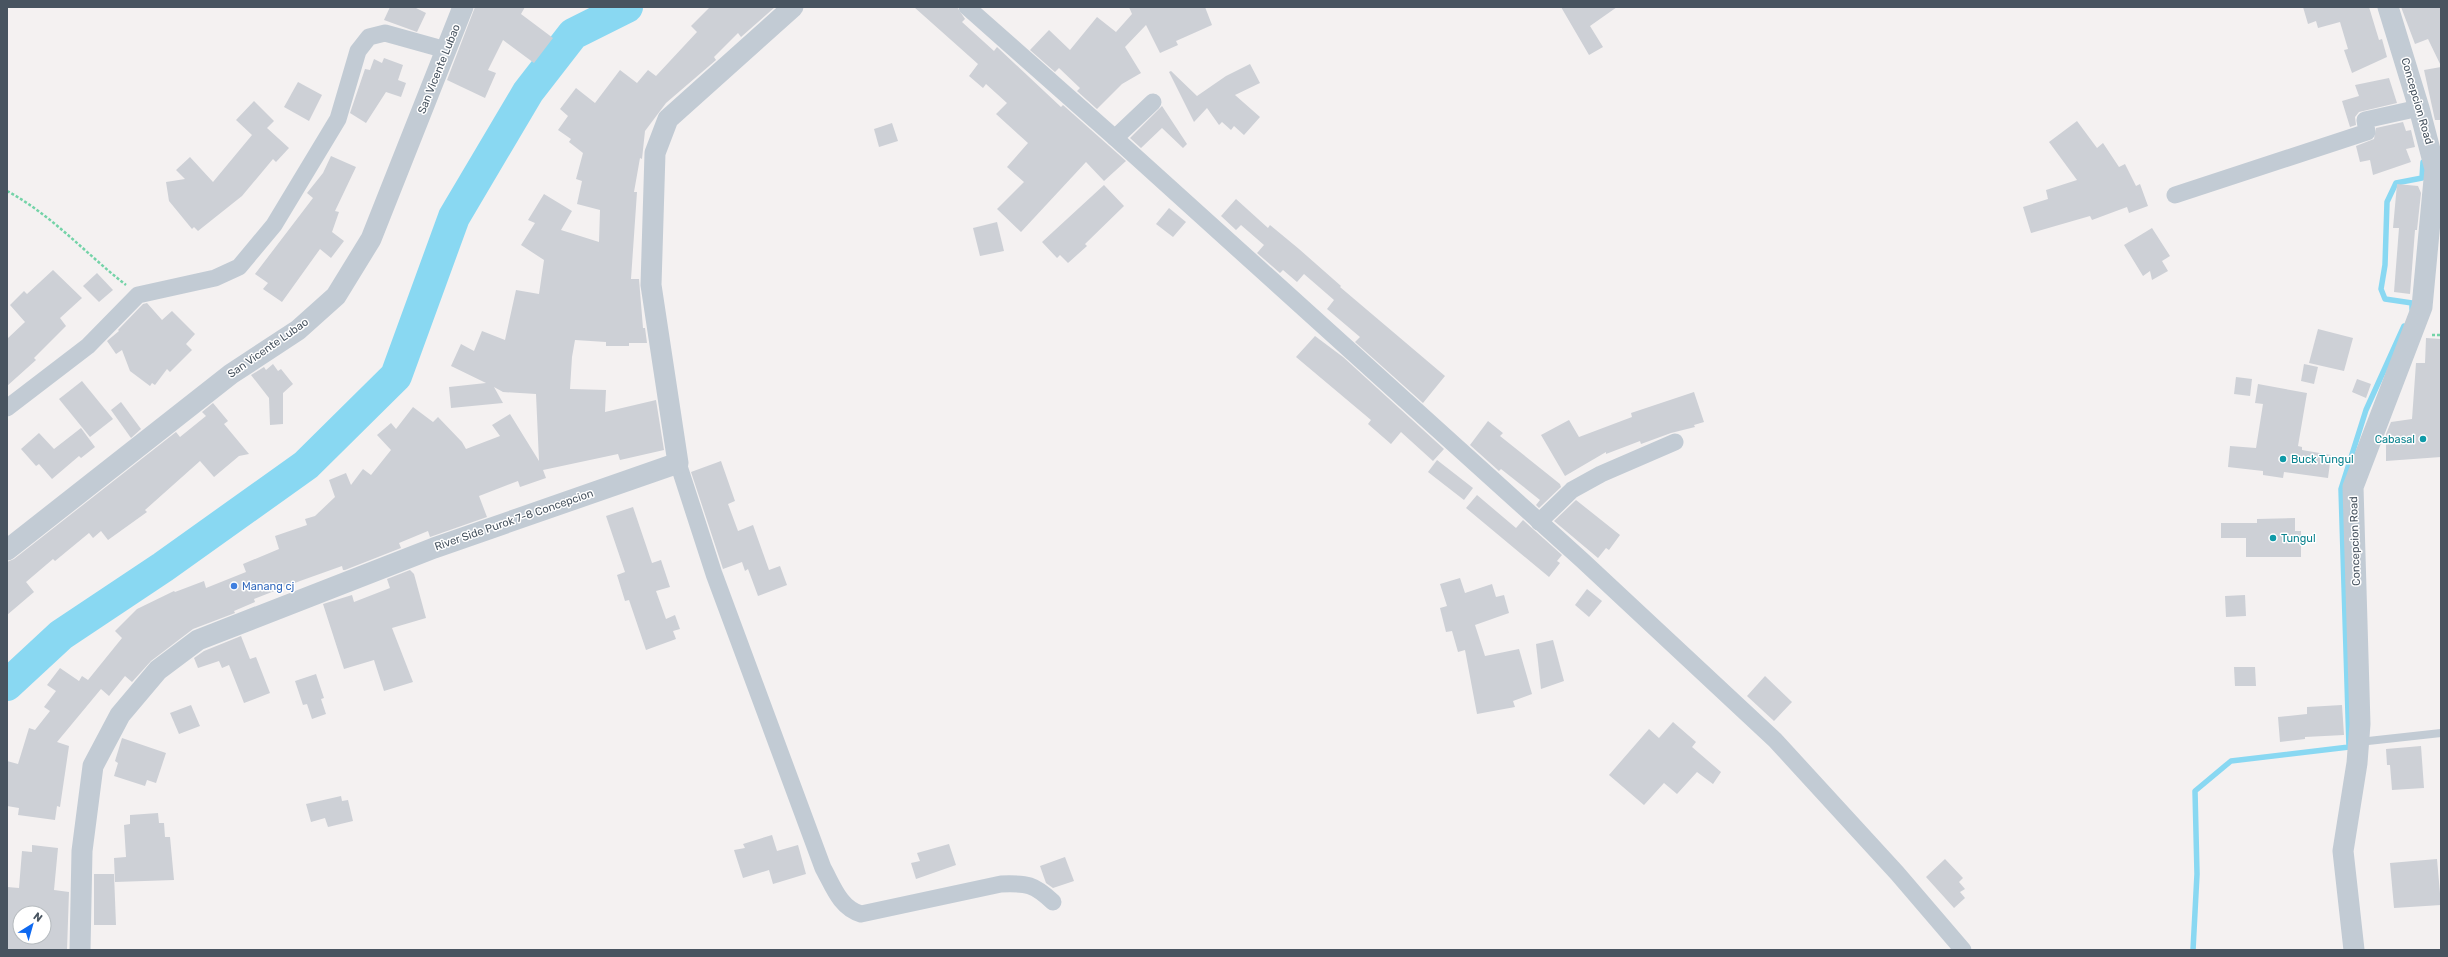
<svg xmlns="http://www.w3.org/2000/svg" width="2448" height="957" viewBox="0 0 2448 957" font-family="Rubik,sans-serif">
	<style>
		.lines { fill: none; stroke-linecap: round; stroke-linejoin: round }
		.stream { stroke: #89d8f2; stroke-width: 5.5 }
		.river { stroke: #89d8f2; stroke-width: 32 }
		.building { fill: #cdd0d6; fill-rule: evenodd }
		.path { stroke: #74d3a8; stroke-width: 2.5; stroke-dasharray: 3 2; stroke-linecap: butt }
		.service { stroke: #c2cbd4; stroke-width: 8 }
		.minor { stroke: #c2cbd4; stroke-width: 17 }
		.tertiary { stroke: #c2cbd4; stroke-width: 21 }
		.culture-dot { fill: #0f9aa8; stroke: #fff; stroke-width: 1.5 }
		.shop-dot { fill: #3f7fe0; stroke: #fff; stroke-width: 1.5 }
		.labels { text-anchor: middle; dominant-baseline: central; stroke-width: 3; stroke-linejoin: round; paint-order: stroke }
		.street-label { font-size: 11px; fill: #485460; stroke: #fff }
		.culture-label { font-size: 11px; fill: #0d838f; stroke: #fff; text-anchor: start }
		.shop-label { font-size: 11px; fill: #366cbe; stroke: #fff; text-anchor: start }
	</style>
	<rect width="100%" height="100%" fill="#f4f1f1"/>
	<g class="lines">
		<g class="stream">
			<path d="M2412 309V303L2385 299 2381 289 2385 265 2387 202 2396 183 2422 178 2423 162"/>
			<path d="M2193 950 2197 874 2195 791 2231 761 2349 747 2341 489 2366 410 2404 326"/>
		</g>
		<path class="river" d="M7 685 61 635 163 567 306 465 396 376 454 217 528 92 573 34 627 7"/>
	</g>
	<g class="building">
		<path d="M390 7H414L426 13 417 32 384 20Z"/>
		<path d="M475 7H525L521 14 553 38 534 63 503 40 488 70 496 73 485 98 447 80Z"/>
		<path d="M710 7H775L741 37 738 33 714 57 716 60 666 103 645 131 642 159 640 158 634 192H637L631 279H639L643 328H645L647 343H629V346H606V342L575 340 572 357 570 389 606 390 605 412 656 400 664 450 620 460 618 454 543 470 546 478 520 487 518 481 479 496 487 517 430 537 428 531 399 543 401 548 345 570H343L342 566 300 581 254 599 255 602 234 611 235 613 193 629 151 661 132 682 125 676 109 696 101 689 57 742 69 746 60 807 57 806 55 820 18 815 19 808 7 806V761L18 764 29 728 35 730 50 711 44 707 56 691 47 685 60 668 79 681 82 676 88 680 122 638 115 631 137 609 174 591 175 592 204 581 206 588 246 572 243 564 279 549 275 536 307 525 305 519 315 516 335 497 329 480 346 473 351 485 363 469 371 475 391 450 377 435 391 423 396 429 413 407 433 422 438 417 462 442 466 449 500 436 492 425 510 414 539 461 536 394 503 392 494 387 503 403 451 408 449 387 486 383 451 366 461 344 474 351 482 331 505 340 516 290 539 294 544 260 521 245 535 223 528 220 544 194 572 211 561 230 599 242 600 210 577 204 582 181 576 179 583 153 569 142 571 139 558 130 568 116 560 109 576 88 595 103 620 70 637 83 648 70 656 76 697 32 691 26Z"/>
		<path d="M914 7H957L965 19 962 22 994 51 997 47 1061 107 1063 105 1126 161 1104 181 1086 162 1021 232 997 209 1024 182 1007 167 1028 143 996 114 1007 103 986 84 983 88 969 76 978 64Z"/>
		<path d="M1129 7H1205L1212 25 1176 41 1178 45 1160 53 1146 25 1125 47 1141 73 1122 84 1097 109 1077 91 1080 88 1059 68 1055 72 1030 50 1049 30 1070 50 1097 17 1116 32 1132 14Z"/>
		<path d="M1561 7H1617L1590 26 1603 47 1589 55Z"/>
		<path d="M2303 7H2369L2379 40 2382 39 2387 57 2352 73 2344 50 2348 49 2340 22 2318 28 2316 21 2308 24Z"/>
		<path d="M2401 7H2441V66L2428 39 2415 44Z"/>
		<path d="M384 58 403 65 398 80 406 83 401 97 386 92 366 123 350 113 365 69 370 70 374 59 382 63Z"/>
		<path d="M1250 64 1260 83 1235 95 1260 117 1244 135 1234 126 1231 130 1222 122 1219 125 1207 108 1194 122 1169 72 1171 71 1197 96 1226 76Z"/>
		<path d="M2441 67V120H2435L2424 70Z"/>
		<path d="M2389 78 2397 103 2359 112 2355 117 2356 125 2350 127 2342 101 2359 96 2355 85Z"/>
		<path d="M298 82 322 95 309 121 284 107Z"/>
		<path d="M254 101 274 121 267 128 289 148 276 162 273 159 242 196 198 231 194 227 192 229 169 201 166 182 185 179 176 170 190 157 213 182 252 135 236 120Z"/>
		<path d="M1162 106 1187 144 1183 148 1162 128 1141 148 1130 138Z"/>
		<path d="M2077 121 2097 148 2103 143 2119 167 2125 164 2136 186 2140 184 2148 206 2129 213 2127 207 2092 220 2090 216 2031 233 2023 207 2048 199 2046 190 2077 180 2049 142Z"/>
		<path d="M2403 122 2406 131 2411 130 2415 147 2406 149 2411 162 2373 175 2370 160 2360 162 2356 146 2374 139 2376 128Z"/>
		<path d="M892 123 898 141 879 147 874 129Z"/>
		<path d="M331 156 356 167 335 211 339 212 332 232 344 241 331 258 320 249 282 302 263 289 268 283 255 274 313 198 307 193 323 173Z"/>
		<path d="M2397 184 2418 186 2421 193 2417 230H2415L2410 294 2394 292 2399 228H2393Z"/>
		<path d="M1104 185 1124 206 1085 244 1087 246 1068 263 1060 255 1057 258 1042 242Z"/>
		<path d="M1236 199 1268 228 1270 225 1299 249 1341 286 1340 287 1445 376 1423 403 1355 342 1360 337 1327 309 1334 300 1304 274 1297 282 1283 270 1280 273 1257 253 1264 245 1241 225 1236 230 1221 216Z"/>
		<path d="M1169 208 1186 222 1173 237 1156 224Z"/>
		<path d="M997 222 1004 251 980 256 973 228Z"/>
		<path d="M2152 228 2170 256 2162 261 2168 271 2152 280 2150 271 2143 276 2124 245Z"/>
		<path d="M53 270 82 298 60 318 66 326 34 358 36 360 7 386V339L25 322 10 305 24 291 27 294Z"/>
		<path d="M97 273 113 290 99 302 83 286Z"/>
		<path d="M147 303 162 320 172 311 195 334 186 344 192 350 170 372 167 369 155 385 152 383 150 386 130 371 122 350 116 354 107 341 119 331 118 330 143 304Z"/>
		<path d="M2318 329 2353 338 2344 371 2309 363Z"/>
		<path d="M1315 336 1343 357 1444 449 1433 461 1401 432 1391 444 1368 424 1371 420 1296 357Z"/>
		<path d="M2426 338 2441 339V457L2386 461V434L2391 422 2412 419 2416 363H2425Z"/>
		<path d="M273 364 278 371 281 369 293 384 283 393V424L270 425 269 398 251 375 264 367 266 370Z"/>
		<path d="M2304 364 2318 367 2314 384 2301 381Z"/>
		<path d="M2236 377 2252 379 2250 396 2234 394Z"/>
		<path d="M2357 379 2371 384 2366 398 2352 392Z"/>
		<path d="M82 381 113 419 90 437 59 399Z"/>
		<path d="M2258 384 2307 393 2298 446 2302 447V450L2331 455 2328 478 2284 472 2283 478 2263 475V471L2228 467 2230 446 2256 448 2263 404 2255 403Z"/>
		<path d="M1694 392 1704 422 1694 425 1695 427 1671 433 1641 444 1640 441 1606 454V452L1565 476 1541 435 1569 420 1579 437 1632 417 1631 413Z"/>
		<path d="M121 402 141 429 131 438 111 410Z"/>
		<path d="M213 403 228 421 224 424 249 454 239 456 214 477 200 461 145 510 147 512 108 540 101 531 93 538 89 533 55 561 53 559 26 582 34 592 7 615V562L14 559 176 432 180 437 206 416 202 412Z"/>
		<path d="M1488 421 1503 433 1500 436 1560 484 1561 487 1539 508 1536 505 1540 500 1501 469 1499 471 1470 445Z"/>
		<path d="M81 428 95 447 81 458 79 456 52 479 39 464 36 466 21 449 39 433 54 449Z"/>
		<path d="M1437 460 1473 488 1464 500 1428 472Z"/>
		<path d="M721 461 735 501 728 504 738 531 753 525 769 570 780 566 787 585 758 596 748 569 745 571 742 562 723 569 691 472Z"/>
		<path d="M1477 495 1516 528 1523 520 1562 555 1557 561 1560 563 1549 577 1466 508Z"/>
		<path d="M1576 500 1620 535 1609 550 1606 548 1598 558 1554 521Z"/>
		<path d="M633 507 652 563 661 560 670 587 656 591 666 619 675 615 680 629 673 631 676 639 646 650 629 600 625 601 617 575 625 572 606 516Z"/>
		<path d="M2295 518V531H2301V557H2246V538H2221V523H2257V519Z"/>
		<path d="M410 570 414 574 426 618 392 628 413 682 384 691 374 660 344 669 323 604 352 595 354 602 390 588 387 579Z"/>
		<path d="M1460 578 1465 593 1492 584 1496 597 1504 595 1509 613 1475 625 1485 656 1519 649 1532 694 1513 701 1515 707 1477 714 1465 650 1458 652 1452 631 1446 632 1440 608 1447 606 1440 584Z"/>
		<path d="M1587 589 1602 601 1589 617 1575 605Z"/>
		<path d="M2245 595 2246 616 2226 617 2225 596Z"/>
		<path d="M241 636 250 659 256 657 270 693 244 703 229 665 222 668 219 661 198 668 194 658 204 651Z"/>
		<path d="M1553 640 1564 681 1541 689 1536 644Z"/>
		<path d="M2234 667H2255L2256 686H2235Z"/>
		<path d="M316 674 324 698 321 699 326 714 312 719 307 704 303 705 295 681Z"/>
		<path d="M1765 676 1792 702 1774 721 1747 696Z"/>
		<path d="M191 705 200 726 179 734 170 713Z"/>
		<path d="M2342 705 2344 735 2305 737V739L2280 742 2278 717 2307 714V707Z"/>
		<path d="M1673 722 1696 742 1692 747 1721 772 1713 784 1697 772 1677 794 1664 783 1644 805 1609 775 1649 729 1659 738Z"/>
		<path d="M122 738 166 753 156 783 147 780 145 786 114 776 118 763 115 761Z"/>
		<path d="M2421 746 2424 788 2392 790 2390 765H2387L2386 749Z"/>
		<path d="M341 796 342 801 348 800 353 821 328 827 325 818 311 822 306 804Z"/>
		<path d="M158 813 159 823H164L165 837H170L174 880 115 882 114 858 126 857 124 825 130 824V815Z"/>
		<path d="M772 835 777 851 798 845 806 874 773 884 769 870 743 878 734 850 745 848 743 844Z"/>
		<path d="M949 844 956 865 916 879 911 863 920 861 917 853Z"/>
		<path d="M32 845 58 848 54 890 69 892 67 950H7V887L19 888 22 851 32 852ZM20 913H44V937H20Z"/>
		<path d="M1065 857 1074 881 1053 888 1046 883 1040 866Z"/>
		<path d="M1945 859 1963 878 1959 882 1965 889 1960 892 1965 898 1954 908 1926 877Z"/>
		<path d="M2437 859 2441 905 2394 908 2390 863Z"/>
		<path d="M94 874H114L116 925H94Z"/>
	</g>
	<g class="lines">
		<g class="path">
			<path d="M7 191C52 215 86 254 126 285"/>
			<path d="M2432 335H2441"/>
		</g>
		<path class="service" d="M2359 742 2441 733"/>
		<g class="minor">
			<path d="M967 7 1115 138 1582 560 1775 740 1897 873 1963 950"/>
			<path d="M1115 138 1153 102"/>
			<path d="M2175 195 2367 132 2365 120 2419 108"/>
			<path d="M7 408 88 346 138 295 215 278 239 267 274 225 338 119 358 51 369 37 385 33 446 50"/>
			<path d="M678 463 714 574 823 868C833 886 840 908 861 914L1001 884C1027 883 1034 884 1053 902"/>
			<path d="M1539 522 1572 490 1601 474 1675 442"/>
		</g>
		<g class="tertiary">
			<path d="M7 550 231 374 298 330 336 296 371 239 463 7"/>
			<path d="M80 950 82 851 93 766 120 715 158 670 198 640 434 548 678 463 651 285 655 153 668 119 793 7"/>
			<path d="M2354 950 2343 851 2357 763 2360 724 2353 487 2422 307 2435 169 2419 108 2388 7"/>
		</g>
	</g>
	<g class="culture-dot">
		<circle cx="2423" cy="439" r="4"/>
		<circle cx="2283" cy="459" r="4"/>
		<circle cx="2273" cy="538" r="4"/>
	</g>
	<circle class="shop-dot" cx="234" cy="586" r="4"/>
	<g class="labels">
		<g class="street-label">
			<text transform="translate(439 69) rotate(-68)">San Vicente Lubao</text>
			<text transform="translate(2417 101) rotate(74)">Concepcion Road</text>
			<text transform="translate(268 348) rotate(-35)">San Vicente Lubao</text>
			<text transform="translate(514 520) rotate(-19)">River Side Purok 7-8 Concepcion</text>
			<text transform="translate(2355 541) rotate(-92)">Concepcion Road</text>
		</g>
		<g class="culture-label">
			<text x="2415" y="439" text-anchor="end">Cabasal</text>
			<text x="2291" y="459">Buck Tungul</text>
			<text x="2281" y="538">Tungul</text>
		</g>
		<g class="shop-label">
			<text x="242" y="586">Manang cj</text>
		</g>
	</g>
	<rect width="2448" height="957" fill="none" stroke="#485460" stroke-width="16"/>
	<g transform="translate(32 925) rotate(37)"><circle r="19" fill="#ffffff" stroke="#b6bbbf"/>
	<path d="M0-3L7 15L0 10L-7 15Z" fill="#0e69f1"/>
	<text y="-6" font-size="11" font-weight="bold" text-anchor="middle" fill="#485460">N</text>
	</g>
</svg>
